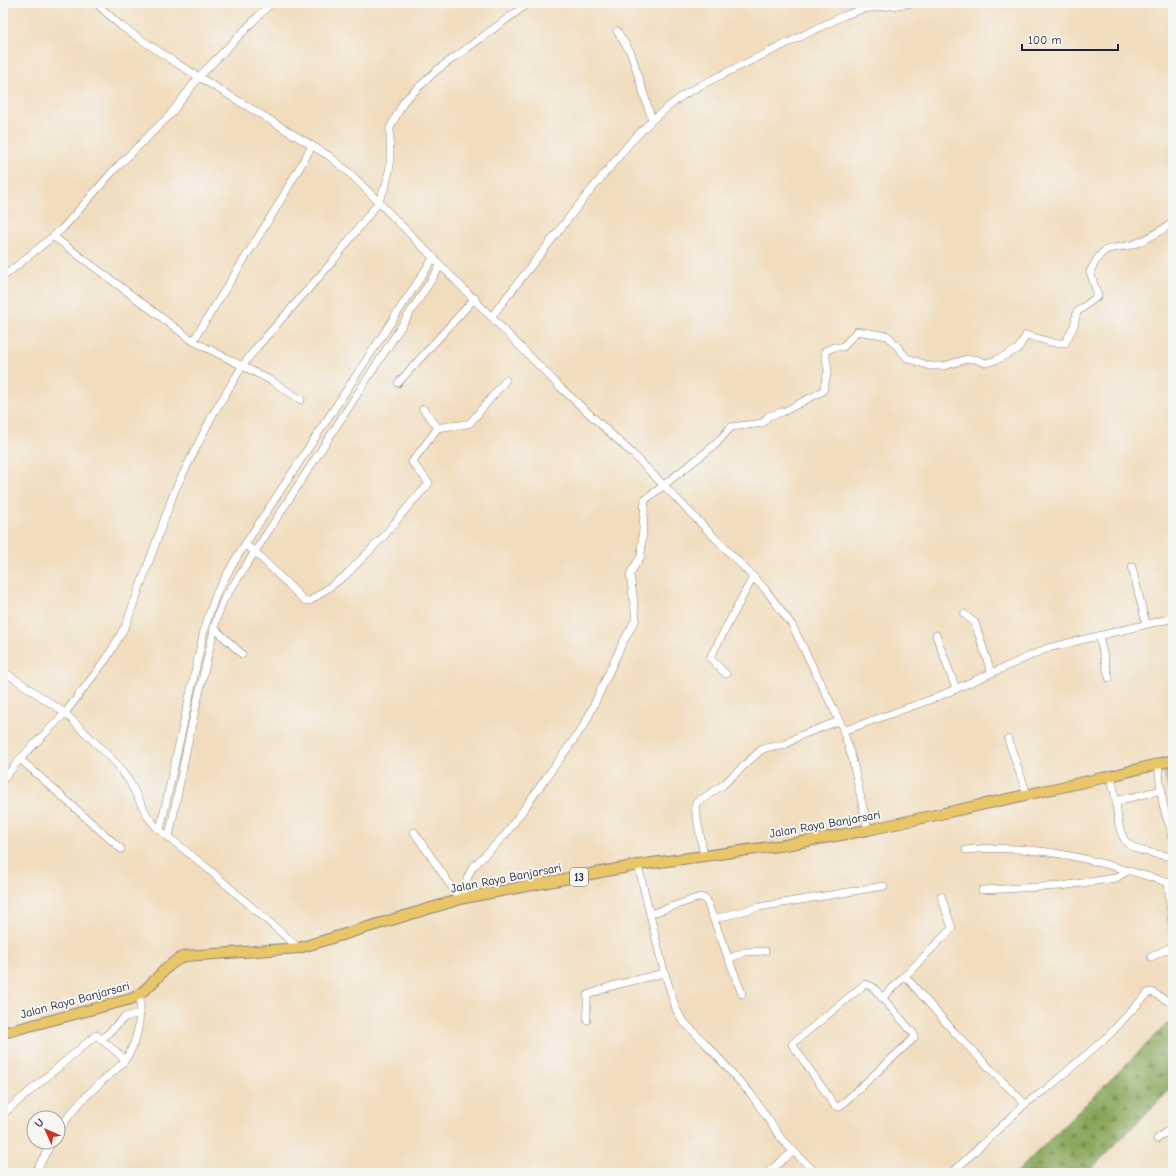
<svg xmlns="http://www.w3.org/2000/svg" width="1176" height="1176" viewBox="0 0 1176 1176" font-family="'Comic Neue',sans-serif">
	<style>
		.forest { fill: url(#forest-firs); stroke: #54644a }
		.park { fill: #aac065; stroke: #667150 }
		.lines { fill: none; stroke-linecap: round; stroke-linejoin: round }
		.minor-casing { stroke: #8a807c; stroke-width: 8 }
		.highway-casing { stroke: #8a807c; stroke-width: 12 }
		.minor { stroke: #fff; stroke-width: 7 }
		.highway { stroke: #e9c769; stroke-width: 10 }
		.labels { text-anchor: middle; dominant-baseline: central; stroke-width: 4; stroke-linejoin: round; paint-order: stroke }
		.shield { fill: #f6f6f2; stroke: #626272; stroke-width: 1 }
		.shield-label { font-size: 11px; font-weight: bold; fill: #22223b }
		.street-label { font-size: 12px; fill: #22223b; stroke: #f6f6f2 }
	</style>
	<defs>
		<pattern id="forest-firs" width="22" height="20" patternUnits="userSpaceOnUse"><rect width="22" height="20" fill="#87a65a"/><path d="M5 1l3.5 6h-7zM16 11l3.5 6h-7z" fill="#6e874c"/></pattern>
	</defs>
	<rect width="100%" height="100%" fill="#f6f6f2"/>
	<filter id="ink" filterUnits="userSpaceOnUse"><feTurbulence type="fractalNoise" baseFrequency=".025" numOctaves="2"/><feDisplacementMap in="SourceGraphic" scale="8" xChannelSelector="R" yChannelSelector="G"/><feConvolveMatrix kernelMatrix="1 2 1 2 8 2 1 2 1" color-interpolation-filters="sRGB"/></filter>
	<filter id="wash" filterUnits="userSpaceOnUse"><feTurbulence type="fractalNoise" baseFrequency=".012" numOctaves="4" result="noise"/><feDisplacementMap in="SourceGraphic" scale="16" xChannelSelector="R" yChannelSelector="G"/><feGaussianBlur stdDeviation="0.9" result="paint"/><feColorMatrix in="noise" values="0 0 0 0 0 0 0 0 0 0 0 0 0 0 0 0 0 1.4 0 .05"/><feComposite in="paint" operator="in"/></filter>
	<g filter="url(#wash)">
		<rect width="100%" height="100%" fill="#f1ddbe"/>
		<path class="forest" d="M1173 1018V1087L1087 1173H1016Z"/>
		<path class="park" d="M1170 766 1173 772V810L1163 768Z"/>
	</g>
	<g filter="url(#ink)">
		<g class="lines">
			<g class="minor-casing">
				<g id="minor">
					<path d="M96 3 121 26 176 63 329 156 353 176 560 387 633 454 765 589 792 625 841 724 852 758 868 830"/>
					<path d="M617 31 631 53 652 120"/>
					<path d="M54 237 193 341 272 381 301 400"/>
					<path d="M3 277 62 229 115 169 169 116 199 77 271 3"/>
					<path d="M492 316 582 201 629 144 652 120 682 96 701 85 843 16 863 9 915 3"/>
					<path d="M193 341 275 210 312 146"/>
					<path d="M398 383 475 298"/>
					<path d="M437 428C445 426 467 425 470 423L506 380"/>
					<path d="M245 545 254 551 305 601H310L345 576 384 536 411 503 428 485 429 483 412 462 437 429V426L423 409"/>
					<path d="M1132 567 1146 624"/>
					<path d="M964 614 975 623 991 672"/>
					<path d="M214 628 242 654"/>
					<path d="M936 635 956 689"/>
					<path d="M1099 636 1109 678"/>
					<path d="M3 671 65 713 116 763 129 781 148 817 156 827 206 867 299 948"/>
					<path d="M726 674 710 658 753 577"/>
					<path d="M843 731 935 698 1048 648 1173 618"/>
					<path d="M1008 739 1027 794"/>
					<path d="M20 759 121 849"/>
					<path d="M1158 764C1160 778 1162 820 1173 829"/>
					<path d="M1111 776 1116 801 1162 790"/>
					<path d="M3 780 20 759 65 713 107 658 126 625 175 490 212 416 243 365 257 347 333 261 378 203 386 185 390 166V128L404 101 437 70 529 3"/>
					<path d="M1116 801C1120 850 1126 848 1173 857"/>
					<path d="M1170 826 1173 848"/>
					<path d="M160 830 205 626 217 592 238 555 434 257"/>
					<path d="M414 832 460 899"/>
					<path d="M169 837 190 732 217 617 223 601 441 265"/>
					<path d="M966 850C1043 843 1101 862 1173 884"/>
					<path d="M704 856 695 808 696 803 723 785 761 750 769 747 783 746 799 736 839 721"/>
					<path d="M638 865 662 964 676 1009 682 1020 705 1043 751 1094 783 1141 816 1173"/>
					<path d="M1168 883 1173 934"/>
					<path d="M982 890 1061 886 1116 878 1129 870"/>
					<path d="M941 896 952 928 905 976 955 1033 1025 1104"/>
					<path d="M464 898 467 879 472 868 505 835 585 724 623 642 636 619 630 574 641 556 645 500 716 444 731 427 763 423 768 416 783 412 823 391 828 371 825 351 834 347H843L857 331 888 336 907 358 930 366H944L967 359H975L986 363 996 360 1018 349 1026 335 1054 343H1065L1074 326 1077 312 1098 296 1090 272C1106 238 1111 253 1137 243 1150 238 1161 230 1173 223"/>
					<path d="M650 914 700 897 706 899 742 994"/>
					<path d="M714 919 759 907 884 886"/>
					<path d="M1151 957 1173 946"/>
					<path d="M729 959 744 952 765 951"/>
					<path d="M865 984 873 987 914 1034V1038L839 1107 835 1106 792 1044Z"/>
					<path d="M882 998 905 976"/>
					<path d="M587 1020V995L612 986 664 973"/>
					<path d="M102 1039 125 1017 140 1013"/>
					<path d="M3 1114 96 1035 125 1059"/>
					<path d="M58 1132C69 1114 84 1097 100 1083 108 1076 118 1069 125 1060 138 1042 141 1016 140 995"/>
					<path d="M1157 1139 1173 1127"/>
					<path d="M35 1173 52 1142"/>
					<path d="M767 1173 794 1151"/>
					<path d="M952 1173 1025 1104 1049 1087 1109 1035 1148 993 1152 992 1173 1004"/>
				</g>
			</g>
			<g class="highway-casing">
				<path id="highway" d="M3 1033 131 999C153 989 162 965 185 956L299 948 464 898 638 865 785 845 868 830 1111 776 1173 760"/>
			</g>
			<use href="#minor" class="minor"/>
			<use href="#highway" class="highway"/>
		</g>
	</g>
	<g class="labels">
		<rect class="shield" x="570" y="868" width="18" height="18" rx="3"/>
		<g class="shield-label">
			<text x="579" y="877">13</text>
		</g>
		<g class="street-label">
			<text transform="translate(825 824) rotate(-10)">Jalan Raya Banjarsari</text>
			<text transform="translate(506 878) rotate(-11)">Jalan Raya Banjarsari</text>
			<text transform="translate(75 1000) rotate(-15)">Jalan Raya Banjarsari</text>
		</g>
	</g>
	<rect width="1176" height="1176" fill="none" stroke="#f6f6f2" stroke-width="16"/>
	<g transform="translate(46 1130) rotate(315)"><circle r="19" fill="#f6f6f2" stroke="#a1a1a9"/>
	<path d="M0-3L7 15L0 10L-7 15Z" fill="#c8321e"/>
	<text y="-6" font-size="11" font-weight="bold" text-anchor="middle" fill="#22223b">U</text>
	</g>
	<path d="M1022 44v6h96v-6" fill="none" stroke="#22223b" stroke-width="2"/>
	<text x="1028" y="44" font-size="12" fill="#22223b" stroke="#f6f6f2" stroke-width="3" paint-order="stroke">100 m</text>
</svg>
